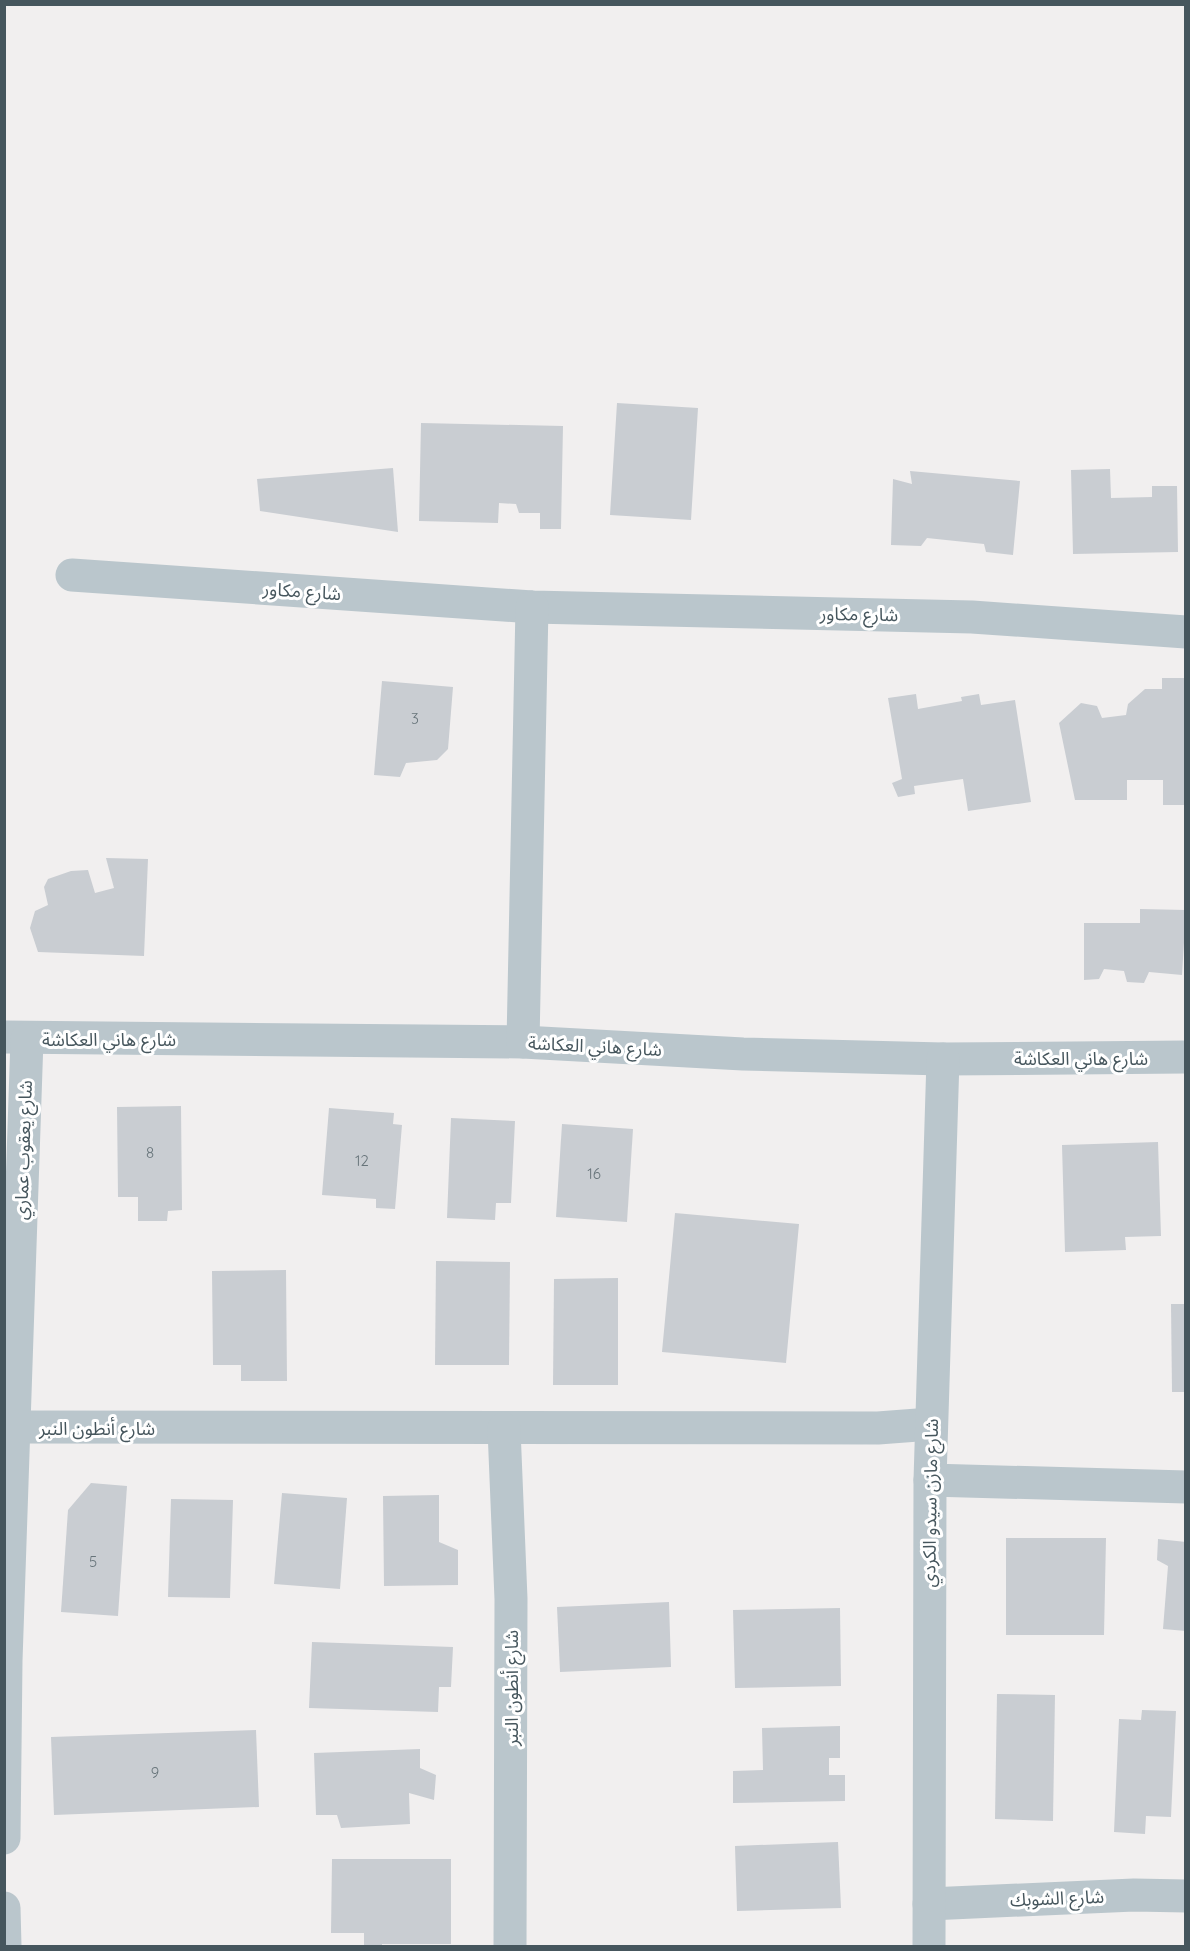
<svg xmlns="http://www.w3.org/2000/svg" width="1190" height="1951" viewBox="0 0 1190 1951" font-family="Quicksand,'Noto Sans Arabic',sans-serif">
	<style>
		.building { fill: #c9cdd2 }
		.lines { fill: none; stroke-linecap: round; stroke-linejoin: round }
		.street { stroke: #bac6cc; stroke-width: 33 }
		.labels { text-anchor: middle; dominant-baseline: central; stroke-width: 6; stroke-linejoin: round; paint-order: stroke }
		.number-label { font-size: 15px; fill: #67747a }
		.street-label { font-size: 18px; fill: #46565d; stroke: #fff }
	</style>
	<rect width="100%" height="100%" fill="#f1efef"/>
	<g class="building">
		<path d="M617 403 698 408 691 520 610 515Z"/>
		<path d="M421 423 563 426 561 529H540V513H519L516 504 499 503 498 523 419 521Z"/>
		<path d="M393 468 398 532 260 511 257 479Z"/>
		<path d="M1110 469 1111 498 1152 497V486H1177L1178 552 1073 554 1071 470Z"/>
		<path d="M910 471 1020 481 1013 555 986 552 984 544 927 538 921 546 891 545 893 479 912 484Z"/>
		<path d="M1162 678H1186V805H1163V780H1127V800H1075L1059 723 1081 703 1097 706 1102 718 1126 715 1128 704 1145 689H1162Z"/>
		<path d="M382 681 453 687 448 749 437 760 406 763 400 777 374 775Z"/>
		<path d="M916 694 918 709 962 701 961 697 979 694 981 705 1015 700 1031 802 968 811 963 779 914 786 915 794 898 797 892 783 902 779 888 698Z"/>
		<path d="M106 858 148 859 144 956 38 952 30 928 35 911 48 905 44 887 48 879 71 871 88 870 95 893 114 888Z"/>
		<path d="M1140 909 1186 910 1182 975 1149 972 1144 983 1127 982 1124 971 1104 969 1099 979 1084 980V923H1140Z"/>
		<path d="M181 1106 182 1210 168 1211 167 1221H138V1197H118L117 1107Z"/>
		<path d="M329 1108 394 1113 393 1124 402 1125 395 1209 376 1208V1199L322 1195Z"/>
		<path d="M451 1118 515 1121 511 1203H496L495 1220 447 1218Z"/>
		<path d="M562 1124 633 1129 627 1222 556 1217Z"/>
		<path d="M1158 1142 1161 1236 1125 1237 1126 1250 1065 1252 1062 1145Z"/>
		<path d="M675 1213 799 1224 786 1363 662 1352Z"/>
		<path d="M436 1261 510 1262 509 1365H435Z"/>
		<path d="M286 1270 287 1381H241V1365H213L212 1271Z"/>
		<path d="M618 1278V1385H553L554 1279Z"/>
		<path d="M1171 1304H1186V1392H1172Z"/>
		<path d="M91 1483 127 1486 118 1616 61 1612 68 1510Z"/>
		<path d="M282 1493 347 1498 340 1589 274 1584Z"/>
		<path d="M439 1495V1542L458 1550V1585L384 1586 383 1496Z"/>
		<path d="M171 1499 233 1500 230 1598 168 1597Z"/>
		<path d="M1006 1538H1106L1104 1635H1006Z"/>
		<path d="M1158 1539 1186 1542V1631L1163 1629 1168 1566 1157 1560Z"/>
		<path d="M669 1602 671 1667 560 1672 557 1607Z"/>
		<path d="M840 1608 841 1686 735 1688 733 1610Z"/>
		<path d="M312 1642 453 1647 451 1687H439L438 1712 309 1708Z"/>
		<path d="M997 1694 1055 1695 1053 1821 995 1819Z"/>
		<path d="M1142 1710 1176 1711 1171 1817 1146 1816 1145 1834 1114 1832 1119 1719 1141 1720Z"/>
		<path d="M840 1726V1758H829V1775H845V1801L733 1803V1771L763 1770 762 1728Z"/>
		<path d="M256 1730 259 1807 54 1815 51 1737Z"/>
		<path d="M420 1749V1768L436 1775 434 1800 409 1793 410 1824 341 1828 337 1815H316L314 1753Z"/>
		<path d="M838 1842 841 1908 737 1911 735 1846Z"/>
		<path d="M332 1859H451V1944H382V1946H364V1933H331Z"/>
	</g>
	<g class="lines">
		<g class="street">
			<path d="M72 575 532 607 972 617 1186 632"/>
			<path d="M4 1037 523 1042 743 1054 943 1059 1186 1057"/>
			<path d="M523 1042 532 607"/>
			<path d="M13 1427 878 1428 931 1424"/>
			<path d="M504 1429 511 1599 510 1946"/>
			<path d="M930 1480 1186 1487"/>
			<path d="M4 1838 6 1661 27 1039"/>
			<path d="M929 1904 1134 1895 1186 1896"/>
			<path d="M4 1908 5 1946"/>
			<path d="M929 1946 930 1480 943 1059"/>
		</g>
	</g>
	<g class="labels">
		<g class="number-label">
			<text x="415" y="718">3</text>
			<text x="150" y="1152">8</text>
			<text x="362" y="1160">12</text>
			<text x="594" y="1173">16</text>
			<text x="93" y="1561">5</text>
			<text x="155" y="1772">9</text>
		</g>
		<g class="street-label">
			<text transform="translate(302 591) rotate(4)">شارع مكاور</text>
			<text transform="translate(859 614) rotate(1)">شارع مكاور</text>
			<text x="109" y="1039">شارع هاني العكاشة</text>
			<text transform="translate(595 1046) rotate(3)">شارع هاني العكاشة</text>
			<text x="1081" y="1058">شارع هاني العكاشة</text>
			<text transform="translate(23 1150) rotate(-88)">شارع يعقوب عماري</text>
			<text x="97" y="1428">شارع أنطون النبر</text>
			<text transform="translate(930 1503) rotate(-89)">شارع مازن سيدو الكردي</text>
			<text transform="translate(511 1688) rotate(-90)">شارع أنطون النبر</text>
			<text transform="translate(1057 1898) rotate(-2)">شارع الشوبك</text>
		</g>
	</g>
	<rect width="1190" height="1951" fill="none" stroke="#46565d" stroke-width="12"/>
</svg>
